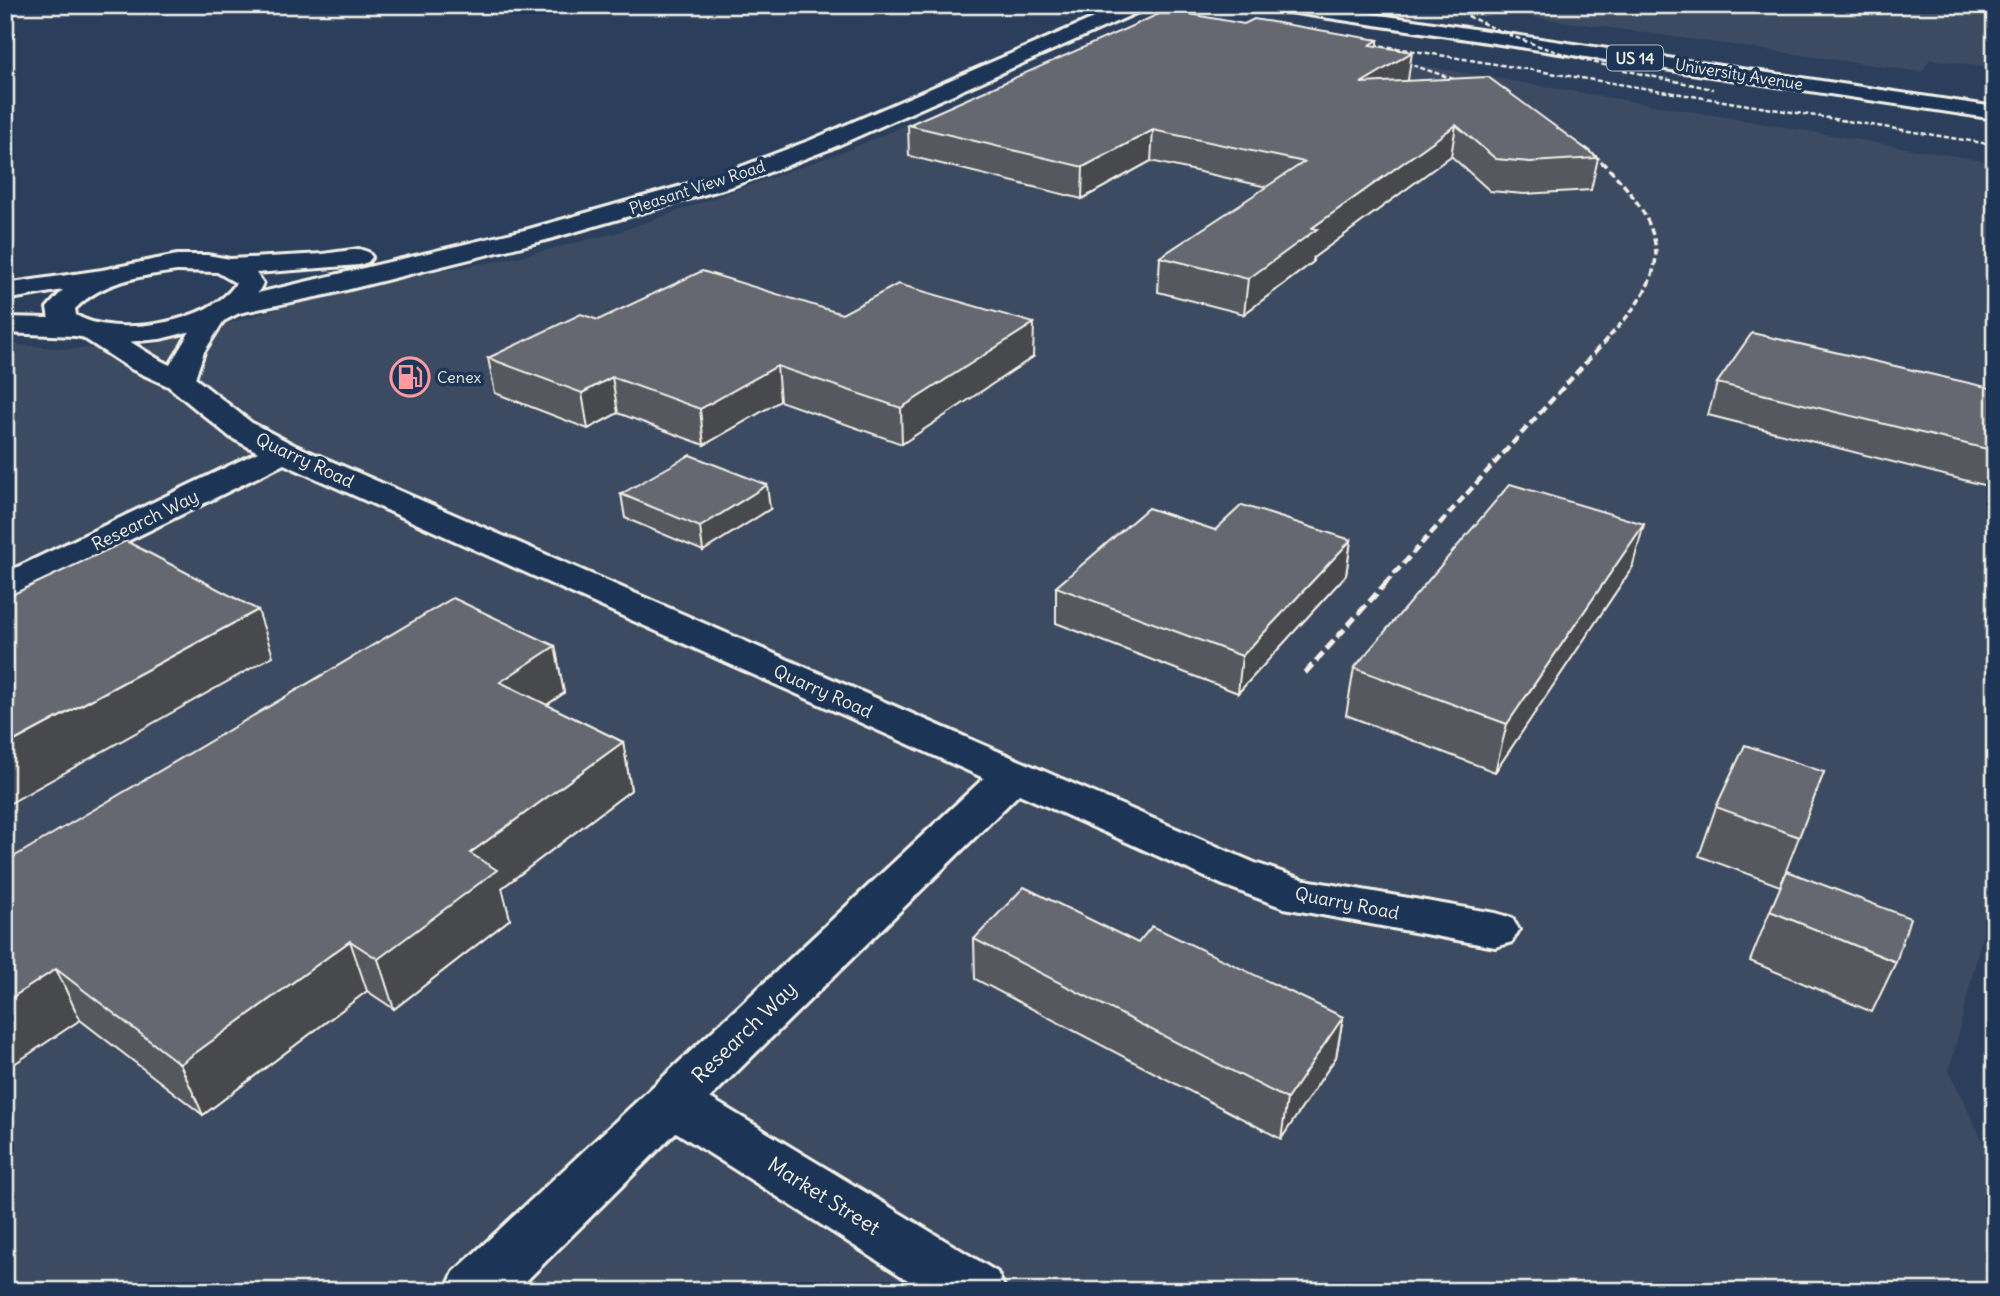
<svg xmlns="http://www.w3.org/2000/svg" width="2000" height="1296" viewBox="0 0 2000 1296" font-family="Delius,sans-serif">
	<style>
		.built { fill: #3c4b62 }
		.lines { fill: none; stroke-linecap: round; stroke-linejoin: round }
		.street-casing { stroke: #f4f1e8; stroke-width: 6 }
		.secondary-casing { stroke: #f4f1e8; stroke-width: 6 }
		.primary-casing { stroke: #f4f1e8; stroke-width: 6 }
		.street { fill: #1d3557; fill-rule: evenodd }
		.secondary { fill: #1d3557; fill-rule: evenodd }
		.primary { fill: #1d3557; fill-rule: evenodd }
		.rail-far3 { stroke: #f4f1e8; stroke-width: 2.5; stroke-dasharray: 5 2.5; stroke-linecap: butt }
		.rail-far2 { stroke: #f4f1e8; stroke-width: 3.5; stroke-dasharray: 7 3.5; stroke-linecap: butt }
		.rail-far1 { stroke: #f4f1e8; stroke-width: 4.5; stroke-dasharray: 9 4.5; stroke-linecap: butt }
		.rail { stroke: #f4f1e8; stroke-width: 5; stroke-dasharray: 11 5; stroke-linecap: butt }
		.wall { fill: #57595f; stroke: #f4f1e8; stroke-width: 2 }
		.shaded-wall { fill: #47484e; stroke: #f4f1e8; stroke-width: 2 }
		.building { fill: #65676f; stroke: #f4f1e8; stroke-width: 2 }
		.labels { text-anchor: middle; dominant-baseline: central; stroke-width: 7; stroke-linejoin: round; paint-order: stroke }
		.shield { fill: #1d3557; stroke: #b4b9bc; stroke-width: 2 }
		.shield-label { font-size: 16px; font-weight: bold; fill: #f4f1e8 }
		.far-street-label { font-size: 16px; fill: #f4f1e8; stroke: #1d3557 }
		.far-poi-label { font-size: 16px; fill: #f4f1e8; stroke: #1d3557; text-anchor: start }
		.street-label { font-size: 18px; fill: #f4f1e8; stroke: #1d3557 }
		.near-street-label { font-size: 21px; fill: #f4f1e8; stroke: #1d3557 }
	</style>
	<rect width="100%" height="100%" fill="#2b3f5c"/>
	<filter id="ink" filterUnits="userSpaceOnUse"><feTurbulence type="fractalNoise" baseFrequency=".0143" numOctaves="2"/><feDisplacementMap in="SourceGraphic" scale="14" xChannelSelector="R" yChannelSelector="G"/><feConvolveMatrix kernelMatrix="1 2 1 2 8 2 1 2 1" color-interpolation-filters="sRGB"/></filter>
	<g filter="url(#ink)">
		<g class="built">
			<path d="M1449 5H1995V69L1930 59 1922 72Z"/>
			<path d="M1147 19 1995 163V884L1949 1071 1995 1167V1291H5V344L69 349 149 346 354 287 518 257 619 232 851 149Z"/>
		</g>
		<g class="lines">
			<g class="street-casing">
				<path id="street" d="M212 309 222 311 226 317 204 352 195 378 252 423 294 445 1255 863 1305 880 1495 913 1512 918 1519 930 1512 942 1495 947 1284 908 1223 885 1019 794 710 1098 997 1272 1006 1291H925L676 1132 516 1291H445L454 1272 984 778 284 464 18 595 5 598V573L258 452 230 437 168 386 131 369 85 339 81 333 85 327C109 321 146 355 170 365L202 311Z"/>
			</g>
			<g class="secondary-casing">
				<path id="secondary" d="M1124 5H1148L1145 9 827 150 733 186 546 240 330 294 239 313 216 325 160 339 115 343 75 336 5 333V317L49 318 47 308 63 290 5 300V284L102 270 177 255H207L230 259 323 254 359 249 368 252 372 257 368 262 359 265 256 273 263 283 258 293 529 229 717 176 811 140ZM177 271 217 272 236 283C212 323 114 339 76 315L75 309C102 281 140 276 177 271Z"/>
			</g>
			<g class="primary-casing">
				<path id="primary" d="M1267 5H1313L1995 107V119L1276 10Z"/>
			</g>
			<use href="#street" class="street"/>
			<use href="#secondary" class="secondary"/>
			<use href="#primary" class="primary"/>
			<g class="rail-far3">
				<path d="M1123 5 1158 11"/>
				<path d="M1448 5C1531 53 1621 70 1713 89"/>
				<path d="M1148 9 1182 15"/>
				<path d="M1359 42 1995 145"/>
				<path d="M1392 58 1471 85"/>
				<path d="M1549 124 1587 150"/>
			</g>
			<path class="rail-far2" d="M1585 148C1615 171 1663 221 1655 264 1649 293 1626 319 1606 340"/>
			<path class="rail-far1" d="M1385 584 1608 338"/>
			<path class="rail" d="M1305 673 1387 582"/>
		</g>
		<g class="wall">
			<path d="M1244 24 1378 40V46L1408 80 1407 81 1598 158 1591 190 1524 194 1490 191 1451 156 1313 258V262L1244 314 1158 292 1160 257 1267 187 1151 161 1082 199 909 156 908 125Z"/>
			<path d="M842 314 1033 357 902 444 780 401 704 445 618 413 588 429 495 393 488 358 598 320Z"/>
			<path d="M1717 383 1995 389V488L1708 415Z"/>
			<path d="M621 494 770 509 703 551 625 518Z"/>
			<path d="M1215 530 1351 540 1346 575 1238 693 1056 623V587Z"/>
			<path d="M1632 568 1495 772 1346 715 1354 668Z"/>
			<path d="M555 646 564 693 547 705 623 742 631 790 502 888 510 919 394 1009 367 991 203 1115 80 1020 5 1070V862Z"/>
			<path d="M1824 772 1780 886 1699 856 1716 807Z"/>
			<path d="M1770 911 1896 962 1872 1012 1750 961Z"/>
			<path d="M974 939 1138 943 1343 1017 1336 1057 1281 1139 975 979Z"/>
		</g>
		<g class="shaded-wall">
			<path d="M1412 52 1408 80 1357 112 1361 83Z"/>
			<path d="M1456 125 1451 156 1313 258V262L1244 314 1248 279 1312 228Z"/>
			<path d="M1153 130 1151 161 1082 199 1083 167Z"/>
			<path d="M1034 323 1033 357 902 444 901 408Z"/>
			<path d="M777 366 780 401 704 445 700 409Z"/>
			<path d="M612 377 618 413 588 429 582 393Z"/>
			<path d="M767 485 770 509 703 551 700 527Z"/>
			<path d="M1644 524 1632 568 1495 772 1507 724Z"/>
			<path d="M1351 540 1346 575 1238 693 1242 656Z"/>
			<path d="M258 610 273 656 5 806V746Z"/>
			<path d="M555 646 564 693 511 729 500 682Z"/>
			<path d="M623 742 631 790 502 888 510 919 394 1009 378 959 470 853Z"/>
			<path d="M350 941 367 991 203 1115 180 1064Z"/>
			<path d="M56 969 80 1020 5 1070V1002Z"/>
			<path d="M1343 1017 1336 1057 1281 1139 1287 1099Z"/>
		</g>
		<g class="building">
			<path d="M1168 10 1244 24 1254 19 1378 40 1370 45 1412 52 1361 83 1488 77 1598 158 1530 162 1496 159 1456 125 1312 228 1317 229 1248 279 1160 257 1304 162 1153 130 1083 167 908 125Z"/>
			<path d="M702 271 842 314 898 284 1034 323 901 408 777 366 700 409 612 377 582 393 488 358 581 314 598 320Z"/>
			<path d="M1752 333 1995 389V451L1717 383Z"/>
			<path d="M690 455 767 485 700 527 621 494Z"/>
			<path d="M1510 484 1644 524 1507 724 1354 668Z"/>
			<path d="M1242 505 1351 540 1242 656 1056 587 1148 508 1215 530Z"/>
			<path d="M126 541 258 610 5 746V598Z"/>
			<path d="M453 598 555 646 500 682 623 742 470 853 497 870 378 959 350 941 180 1064 56 969 5 1002V862Z"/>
			<path d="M1745 745 1824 772 1799 837 1716 807Z"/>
			<path d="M1787 871 1910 918 1896 962 1770 911Z"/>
			<path d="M1024 887 1138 943 1152 926 1343 1017 1287 1099 974 939Z"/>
		</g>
	</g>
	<defs>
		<g id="fuel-ring" transform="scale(2.0125)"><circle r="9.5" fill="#1d3557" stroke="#ff9aa2" stroke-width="1.5"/><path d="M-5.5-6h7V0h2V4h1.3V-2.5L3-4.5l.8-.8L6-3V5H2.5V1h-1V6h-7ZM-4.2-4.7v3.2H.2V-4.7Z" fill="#ff9aa2"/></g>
	</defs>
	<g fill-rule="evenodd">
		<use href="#fuel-ring" x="410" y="377"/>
	</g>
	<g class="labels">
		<rect class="shield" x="1607" y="45.5" width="56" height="25" rx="5"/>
		<g class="shield-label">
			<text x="1635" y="58">US 14</text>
		</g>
		<g class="far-street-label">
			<text transform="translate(1739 74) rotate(9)">University Avenue</text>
			<text transform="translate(697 187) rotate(-18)">Pleasant View Road</text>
		</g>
		<g class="far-poi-label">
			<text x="437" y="377">Cenex</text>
		</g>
		<g class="street-label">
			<text transform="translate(305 460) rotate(25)">Quarry Road</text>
			<text transform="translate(145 520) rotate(-26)">Research Way</text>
			<text transform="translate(823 691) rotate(24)">Quarry Road</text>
			<text transform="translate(1347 903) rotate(11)">Quarry Road</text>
		</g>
		<g class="near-street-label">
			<text transform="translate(744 1032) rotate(-44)">Research Way</text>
			<text transform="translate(824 1196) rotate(32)">Market Street</text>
		</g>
	</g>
	<rect width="2000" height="1296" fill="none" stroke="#1d3557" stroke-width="28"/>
	<rect x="14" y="14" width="1972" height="1268" fill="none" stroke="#f4f1e8" stroke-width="2.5" filter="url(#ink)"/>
</svg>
